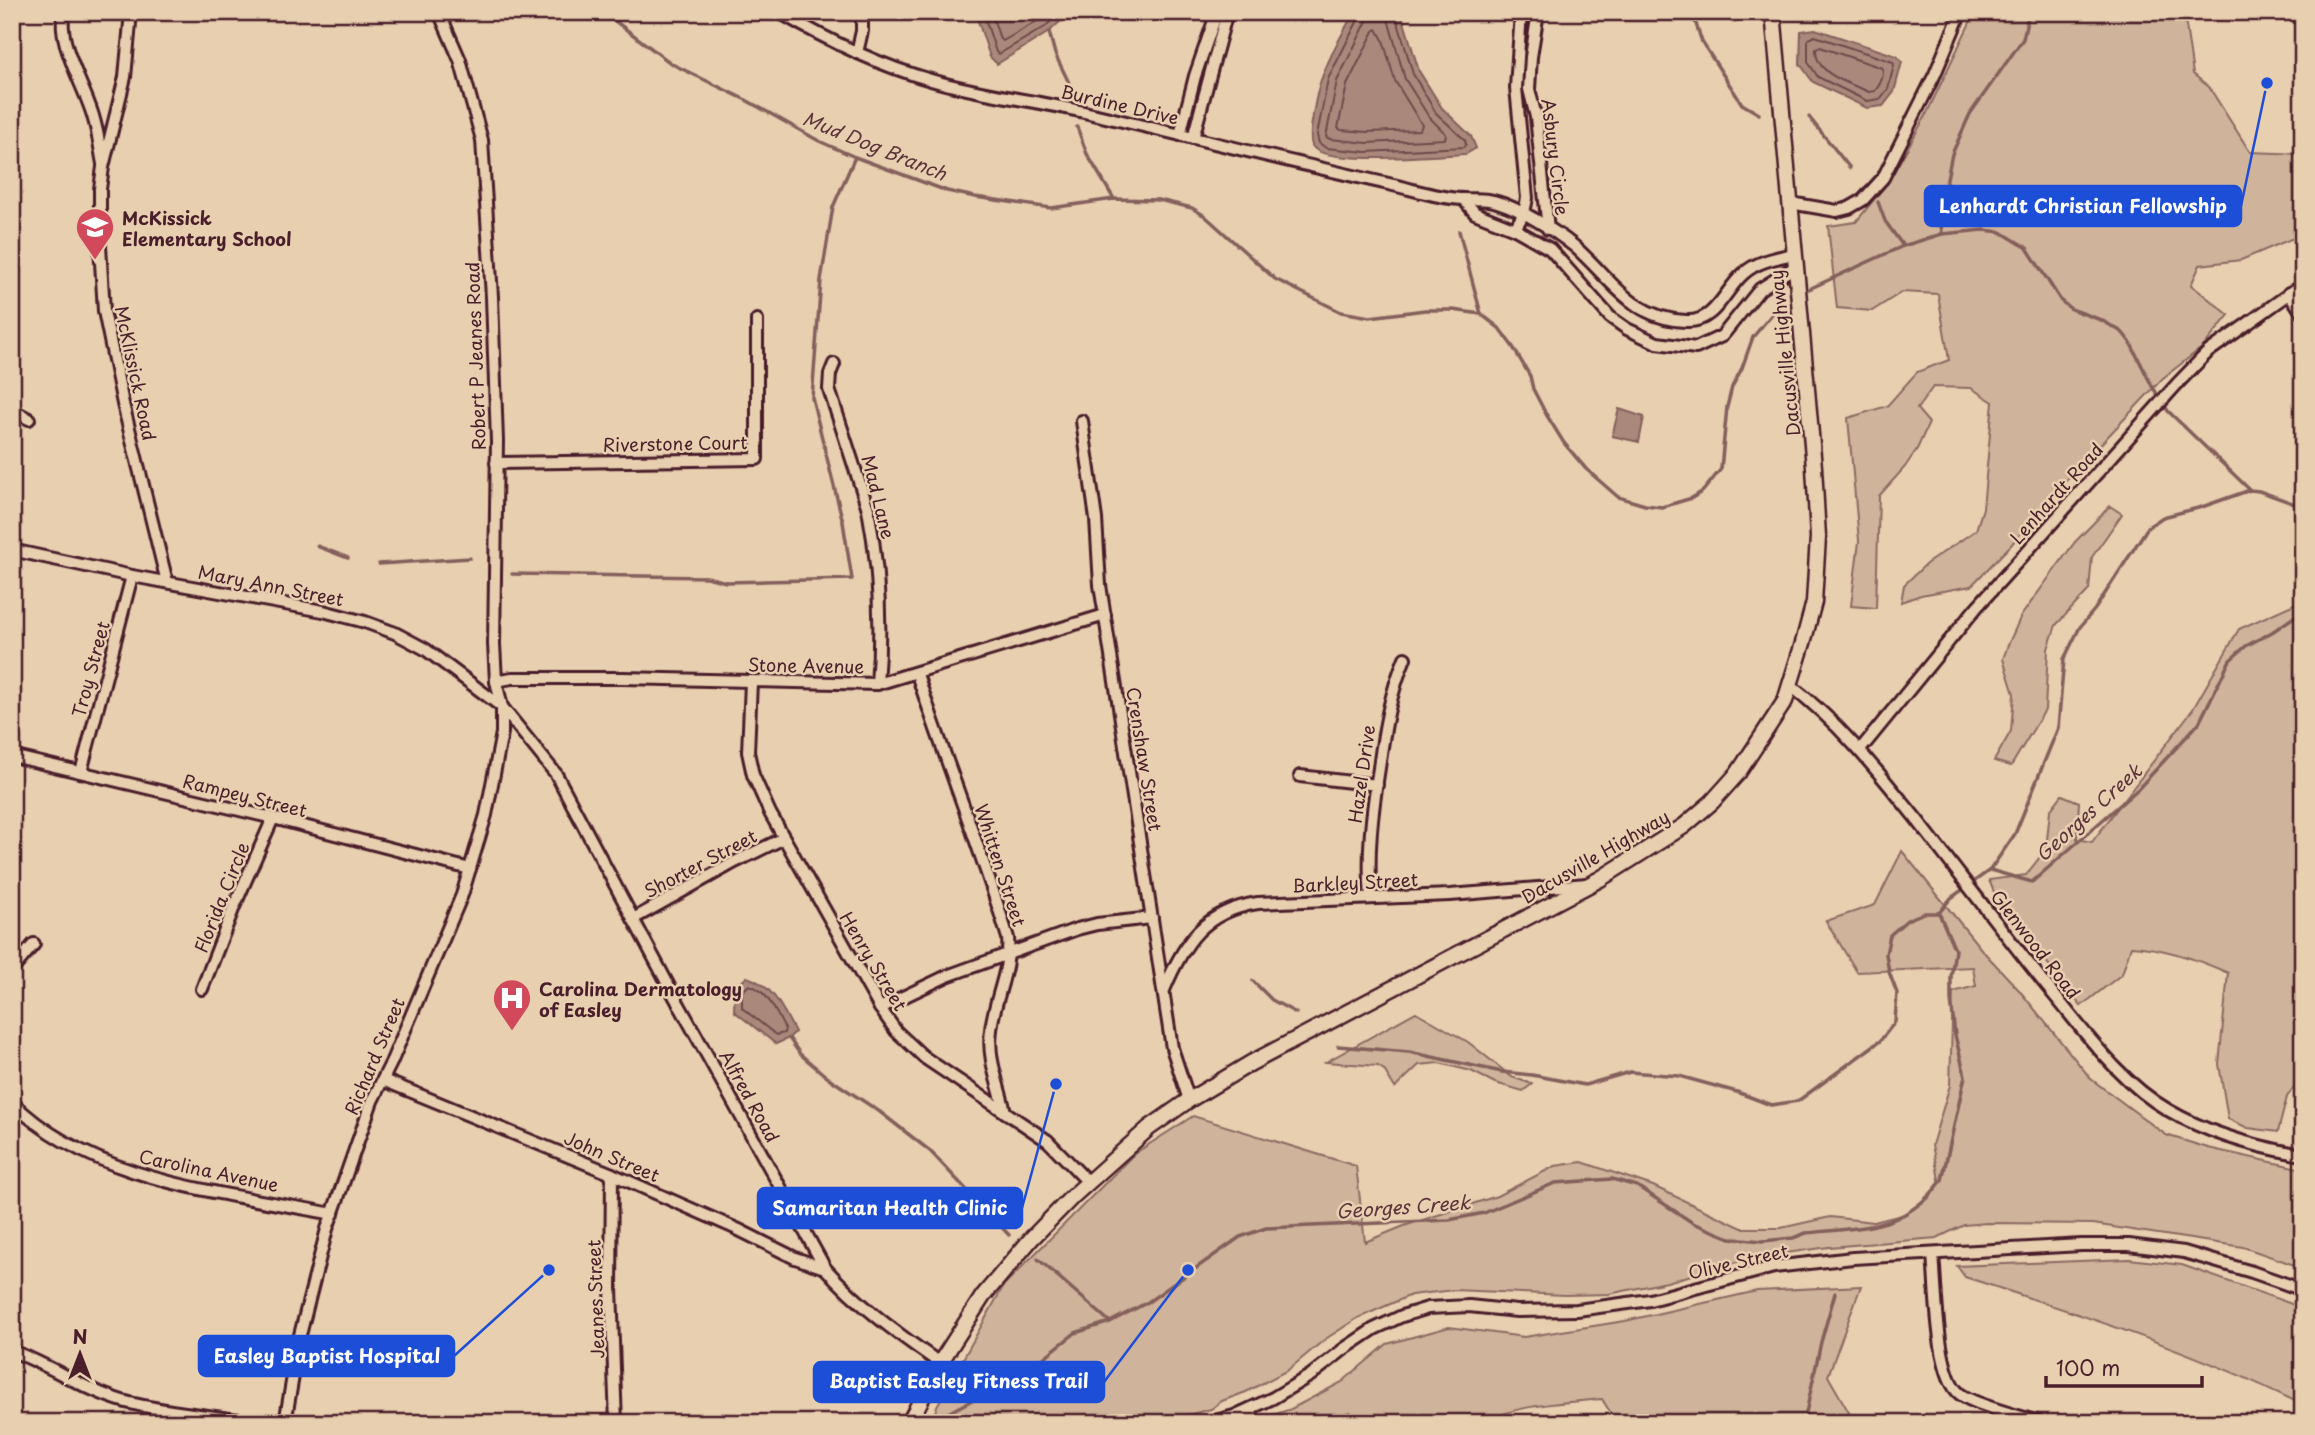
<svg xmlns="http://www.w3.org/2000/svg" width="2315" height="1435" viewBox="0 0 2315 1435" font-family="'Playpen Sans',sans-serif">
	<style>
		.green { fill: #cfb39a; stroke: #8c6962; stroke-width: 2 }
		.water { fill: #aa897b; stroke: #845f5b; stroke-width: 2 }
		.lines { fill: none; stroke-linecap: round; stroke-linejoin: round }
		.shore { stroke: #70494b; stroke-width: 2 }
		.stream { stroke: #845f5b; stroke-width: 3.5 }
		.minor-casing { stroke: #4a1f2b; stroke-width: 16 }
		.major-casing { stroke: #4a1f2b; stroke-width: 19 }
		.minor { stroke: #e8cfb0; stroke-width: 10 }
		.major { stroke: #e8cfb0; stroke-width: 14 }
		.labels { text-anchor: middle; dominant-baseline: central; stroke-width: 5; stroke-linejoin: round; paint-order: stroke }
		.street-label { font-size: 18px; fill: #4a1f2b; stroke: #e8cfb0 }
		.poi-label { font-size: 18px; font-weight: bold; fill: #4a1f2b; stroke: #e8cfb0; text-anchor: start }
		.water-label { font-size: 19px; font-style: italic; fill: #5d343b; stroke: #e8cfb0 }
		.leader { fill: none; stroke: #1d4ed8; stroke-width: 2.5 }
		.callout-dot { fill: #1d4ed8; stroke: #e8cfb0; stroke-width: 2.5 }
		.callout { fill: #1d4ed8; stroke: #1d4ed8; stroke-width: 2.5 }
		.callout-label { font-size: 19px; text-anchor: middle; font-weight: bold; fill: #fff }
	</style>
	<rect width="100%" height="100%" fill="#e8cfb0"/>
	<filter id="ink" filterUnits="userSpaceOnUse"><feTurbulence type="fractalNoise" baseFrequency=".0143" numOctaves="2"/><feDisplacementMap in="SourceGraphic" scale="14" xChannelSelector="R" yChannelSelector="G"/><feConvolveMatrix kernelMatrix="1 2 1 2 8 2 1 2 1" color-interpolation-filters="sRGB"/></filter>
	<g filter="url(#ink)">
		<g class="green">
			<path d="M1975 12H2184L2193 74 2209 87 2250 152 2303 154V234L2241 260 2200 265 2191 285 2229 315 2204 346 2163 378 2062 485 2011 545 1971 586 1921 595 1901 602 1904 585 1926 564 1976 530 1983 508 1993 402 1971 388 1933 387 1917 409 1929 423 1917 449 1905 467 1879 496 1876 608 1851 606 1859 541 1848 418 1887 406 1917 372 1949 360 1938 294 1902 292 1872 311 1837 308 1828 226 1856 222 1889 181 1925 117Z"/>
			<path d="M2110 506 2122 514 2092 557 2089 590 2056 625 2048 649 2045 710 2011 766 1994 761 2011 731 2014 694 2003 659 2008 645 2021 616 2075 542Z"/>
			<path d="M2303 600V1075L2287 1097 2278 1132 2248 1128 2228 1119 2219 1064 2228 973C2197 959 2165 948 2131 946L2122 974 2081 1006 1996 897 1989 880 2026 875 2046 849 2050 811 2062 795 2079 802 2077 839 2092 842 2193 709 2239 629Z"/>
			<path d="M1902 851 1981 949 2019 990 2091 1079 2166 1135 2208 1148 2303 1169V1268L2243 1247 2093 1224 1987 1223 1964 1225 1937 1238 1829 1247 1751 1258 1667 1282 1609 1294 1565 1295 1454 1290 1411 1295 1358 1318 1324 1340 1288 1370 1246 1392 1222 1401 1211 1409 1156 1423H932L937 1406 1004 1285 1134 1154 1193 1116 1356 1166 1365 1242 1404 1226 1497 1196 1555 1166 1582 1162 1653 1186 1742 1228H1781L1830 1217 1874 1222 1902 1215 1928 1199 1940 1184 1932 1145 1950 1085 1953 992 1976 986 1973 967 1857 972 1826 921 1875 905Z"/>
			<path d="M1416 1012 1468 1042 1512 1077 1532 1084 1523 1091 1495 1083 1471 1071 1439 1063 1419 1065 1395 1088 1384 1070 1378 1066 1326 1062Z"/>
			<path d="M2129 1259 2182 1265 2303 1308V1405C2195 1351 2079 1314 1965 1277L1957 1266Z"/>
			<path d="M1861 1286 1828 1376 1855 1423H1604L1613 1417 1602 1399C1561 1403 1518 1404 1480 1423H1357L1350 1412 1312 1423H1248L1291 1409 1342 1382 1387 1344 1449 1327 1524 1337 1625 1321 1757 1291Z"/>
		</g>
		<g class="water">
			<path d="M975 12H1067V15L1049 32 997 64 990 57Z"/>
			<path d="M1354 12H1401L1419 71 1442 108 1471 136 1476 148 1466 154C1440 155 1326 166 1313 147 1306 138 1318 86 1323 75 1331 53 1343 33 1354 12Z"/>
			<path d="M1815 29 1897 56 1902 62 1894 92 1883 106 1867 108 1813 82 1800 64 1801 31Z"/>
			<path d="M1619 409 1644 417 1639 442 1612 436Z"/>
			<path d="M747 977C774 986 782 1008 795 1032L789 1038 776 1044 734 1011 735 988Z"/>
		</g>
		<g class="lines">
			<g class="shore">
				<path d="M983 12 996 52 999 54 1045 27 1060 12"/>
				<path d="M991 12 1000 39 1003 41 1039 20 1048 12"/>
				<path d="M1359 12V18L1328 79 1317 135 1319 143 1326 148 1366 152 1464 147 1466 144 1465 140 1436 113 1413 74 1395 12"/>
				<path d="M1368 12 1367 21 1337 81 1326 137 1330 139 1367 143 1445 139 1446 134 1429 117 1405 79 1386 12"/>
				<path d="M1377 29 1383 40 1395 81 1422 125 1420 130 1367 132 1341 130 1338 128 1347 85 1374 31Z"/>
				<path d="M1815 36 1893 62 1894 65 1888 89 1880 99 1867 101 1818 77 1808 62V39Z"/>
				<path d="M1820 47 1882 68C1885 75 1880 85 1875 91L1869 92C1850 83 1815 75 1816 49Z"/>
				<path d="M749 985C768 990 776 1013 785 1029L784 1033 776 1035 742 1008V992Z"/>
			</g>
			<g class="stream">
				<path d="M603 12 672 64 746 100 819 141 855 157 947 191 975 197 1051 208 1114 199 1159 200 1192 208 1205 216 1275 279 1341 312 1370 317 1425 310H1453L1481 314 1499 328 1513 347 1530 376 1533 389 1546 414 1564 443 1586 469 1618 497 1645 505 1662 507 1692 498 1703 491 1721 469 1727 407 1732 387 1742 368 1753 337 1782 302"/>
				<path d="M1692 12 1702 42 1742 104 1759 114"/>
				<path d="M1049 32 1055 54 1073 91"/>
				<path d="M1809 117 1850 168"/>
				<path d="M1077 127 1087 154 1114 199"/>
				<path d="M1878 202 1885 221 1903 246"/>
				<path d="M1459 231 1481 314"/>
				<path d="M1942 234 1940 213 1952 154 1970 114 2023 39 2029 12"/>
				<path d="M1809 289 1903 246 1942 234 1984 230 2001 232 2027 248 2061 301 2071 309 2101 320 2122 332 2130 342 2152 386 2168 411 2250 490 2259 491 2303 507"/>
				<path d="M317 546 348 558"/>
				<path d="M379 564 470 558"/>
				<path d="M512 574 707 577 726 582 852 579 843 522 812 398 821 280 833 207 855 157"/>
				<path d="M1990 870 2032 882 2138 789 2199 723 2230 660 2246 646 2272 632 2303 611"/>
				<path d="M1939 913 1951 898 1990 870 2015 834 2058 728 2064 659 2080 627 2095 609 2148 527 2163 517 2202 507 2250 490"/>
				<path d="M1253 981 1272 1000 1296 1013"/>
				<path d="M789 1038 800 1054 827 1077 880 1112 930 1151 1009 1235"/>
				<path d="M1338 1046 1409 1052 1502 1072 1532 1075 1585 1085 1630 1072 1679 1076 1737 1092 1771 1105 1798 1101 1880 1041 1895 1022 1897 993 1889 972 1886 954 1890 935 1907 920 1924 913H1939"/>
				<path d="M1038 1259 1110 1322"/>
				<path d="M946 1414 1028 1370 1075 1333 1110 1322 1148 1302 1240 1237 1266 1228 1449 1220 1484 1213 1555 1183 1612 1179 1637 1186 1693 1223 1730 1238 1763 1241 1793 1238 1806 1233C1863 1227 1905 1231 1942 1180L1965 1076 1955 1035 1951 1000V977L1955 950 1939 913"/>
				<path d="M1808 1423 1806 1413 1821 1342 1835 1293"/>
			</g>
			<g class="minor-casing">
				<g id="minor">
					<path d="M64 12C56 42 85 87 93 116 98 132 100 148 103 164"/>
					<path d="M131 12 125 77 103 167 100 189V246L104 311 123 404 167 582"/>
					<path d="M779 12C827 40 877 65 931 80 981 95 1033 100 1084 112 1187 136 1290 162 1393 185 1415 190 1442 199 1464 199 1476 200 1485 198 1497 202 1521 209 1554 230 1574 246 1611 278 1631 319 1686 321 1715 323 1724 291 1743 274 1757 261 1776 258 1794 254"/>
					<path d="M1538 12 1531 57 1529 89 1536 117 1548 229"/>
					<path d="M857 53 862 31V12"/>
					<path d="M1180 135 1195 76 1217 12"/>
					<path d="M1193 138 1227 12"/>
					<path d="M1464 200 1475 213 1515 229 1550 249 1610 317 1627 329 1657 343 1696 348 1722 336 1760 289 1795 267"/>
					<path d="M1790 203 1837 211 1849 208 1863 200 1883 178 1935 74 1961 12"/>
					<path d="M1515 229 1524 213 1527 198 1516 88 1521 12"/>
					<path d="M2289 293 2303 314"/>
					<path d="M834 364 830 374 829 389 868 509C879 567 882 626 877 684"/>
					<path d="M12 410 29 419"/>
					<path d="M1082 421 1096 519 1100 585 1172 1048 1189 1100"/>
					<path d="M496 463 757 459V320"/>
					<path d="M12 550 132 576 323 611 365 622 395 633 425 649 502 707 556 774 671 990 825 1268C858 1305 899 1335 940 1363"/>
					<path d="M917 674C946 762 981 849 1008 938 1011 970 994 999 991 1030 987 1059 999 1084 1005 1112"/>
					<path d="M496 681 512 678H623L877 684 1105 615"/>
					<path d="M751 682 748 752 753 775 770 813 880 1008 896 1031 925 1058 1048 1141 1087 1181"/>
					<path d="M1791 686C1841 724 1879 773 1918 821 1965 881 2010 942 2059 1001 2091 1040 2123 1084 2168 1110 2209 1134 2255 1147 2303 1155"/>
					<path d="M1860 750 1976 608 2177 384 2208 352 2303 284"/>
					<path d="M12 756 273 818 470 869"/>
					<path d="M81 772 132 576"/>
					<path d="M1300 776 1377 785"/>
					<path d="M1371 898C1367 854 1372 812 1379 768 1384 731 1390 693 1405 658"/>
					<path d="M633 919 735 862 784 838"/>
					<path d="M12 970 34 944"/>
					<path d="M202 989 234 907 273 818"/>
					<path d="M1164 990C1184 942 1204 911 1258 903L1450 895 1587 884"/>
					<path d="M880 1008 947 976 1077 929 1097 924 1152 918"/>
					<path d="M383 1080 612 1174 737 1229 795 1258 825 1268"/>
					<path d="M12 1102C91 1182 227 1193 333 1214"/>
					<path d="M612 1174 611 1288 616 1423"/>
					<path d="M1933 1254C1936 1285 1936 1376 1960 1394 1974 1405 2023 1417 2042 1423"/>
					<path d="M12 1351C51 1365 85 1391 126 1402 167 1413 217 1416 260 1423"/>
					<path d="M1250 1409 1254 1423"/>
					<path d="M285 1423 300 1335 327 1229 372 1101 391 1063 462 895 486 815 502 733V707L496 681 494 644 497 441 492 297 482 140 460 60 439 12"/>
					<path d="M1208 1423 1234 1416 1273 1398 1311 1375 1344 1349 1374 1329 1402 1316 1428 1308 1469 1306 1517 1311 1577 1310 1650 1300 1774 1267 1853 1258 2081 1245H2129L2184 1252 2252 1272 2303 1290"/>
				</g>
			</g>
			<g class="major-casing">
				<path id="major" d="M909 1423 940 1363 983 1296 1032 1238 1072 1197 1149 1128 1189 1100 1251 1063 1600 879 1684 826 1712 802 1738 773 1785 701 1803 643 1814 602 1818 537 1814 467 1773 12"/>
			</g>
			<use href="#minor" class="minor"/>
			<use href="#major" class="major"/>
		</g>
	</g>
	<defs>
		<g id="school-pin" transform="scale(2.0125)"><path d="M0 17L-7.5 6A9.5 9.5 0 1 1 7.5 6Z" fill="#d1495b" stroke="#e8cfb0"/><path d="M0-5L7-2L0 1L-7-2ZM-4 1L0 2.5L4 1V4Q0 6-4 4Z" fill="#fff"/></g>
		<g id="hospital-pin" transform="scale(2.0125)"><path d="M0 17L-7.5 6A9.5 9.5 0 1 1 7.5 6Z" fill="#d1495b" stroke="#e8cfb0"/><path d="M-5-5h3v3.5h4V-5h3V5h-3V1.5h-4V5h-3Z" fill="#fff"/></g>
	</defs>
	<g fill-rule="evenodd">
		<use href="#school-pin" x="95" y="227"/>
		<use href="#hospital-pin" x="512" y="998"/>
	</g>
	<g class="labels">
		<g class="street-label">
			<text transform="translate(1120 104) rotate(13)">Burdine Drive</text>
			<text transform="translate(1556 157) rotate(83)">Asbury Circle</text>
			<text transform="translate(1784 353) rotate(-96)">Dacusville Highway</text>
			<text transform="translate(475 356) rotate(-92)">Robert P Jeanes Road</text>
			<text transform="translate(136 373) rotate(78)">McKlissick Road</text>
			<text transform="translate(675 443) rotate(-1)">Riverstone Court</text>
			<text transform="translate(2056 493) rotate(-48)">Lenhardt Road</text>
			<text transform="translate(879 497) rotate(76)">Mad Lane</text>
			<text transform="translate(271 585) rotate(11)">Mary Ann Street</text>
			<text transform="translate(806 665) rotate(1)">Stone Avenue</text>
			<text transform="translate(90 669) rotate(-75)">Troy Street</text>
			<text transform="translate(1145 759) rotate(81)">Crenshaw Street</text>
			<text transform="translate(1361 774) rotate(-82)">Hazel Drive</text>
			<text transform="translate(245 795) rotate(14)">Rampey Street</text>
			<text transform="translate(1595 856) rotate(-30)">Dacusville Highway</text>
			<text transform="translate(700 863) rotate(-28)">Shorter Street</text>
			<text transform="translate(1001 865) rotate(72)">Whitten Street</text>
			<text transform="translate(1355 882) rotate(-3)">Barkley Street</text>
			<text transform="translate(221 897) rotate(-68)">Florida Circle</text>
			<text transform="translate(2036 944) rotate(52)">Glenwood Road</text>
			<text transform="translate(874 961) rotate(59)">Henry Street</text>
			<text transform="translate(374 1056) rotate(-67)">Richard Street</text>
			<text transform="translate(750 1096) rotate(61)">Alfred Road</text>
			<text transform="translate(612 1156) rotate(23)">John Street</text>
			<text transform="translate(209 1170) rotate(12)">Carolina Avenue</text>
			<text transform="translate(1738 1261) rotate(-13)">Olive Street</text>
			<text transform="translate(595 1299) rotate(-92)">Jeanes Street</text>
		</g>
		<g class="poi-label">
			<text x="122" y="217">McKissick<tspan x="122" dy="21">Elementary School</tspan></text>
			<text x="539" y="988">Carolina Dermatology<tspan x="539" dy="21">of Easley</tspan></text>
		</g>
		<g class="water-label">
			<text transform="translate(875 145) rotate(22)">Mud Dog Branch</text>
			<text transform="translate(2088 812) rotate(-42)">Georges Creek</text>
			<text transform="translate(1403 1206) rotate(-4)">Georges Creek</text>
		</g>
	</g>
	<path class="leader" d="M2267 83L2241 206M1056 1084L1022 1208M549 1270L454 1356M1188 1270L1104 1382"/>
	<g class="callout-dot">
		<circle cx="2267" cy="83" r="7"/>
		<circle cx="1056" cy="1084" r="7"/>
		<circle cx="549" cy="1270" r="7"/>
		<circle cx="1188" cy="1270" r="7"/>
	</g>
	<g class="callout">
		<rect x="1925" y="186" width="316" height="40" rx="7"/>
		<rect x="758" y="1188" width="264" height="40" rx="7"/>
		<rect x="199" y="1336" width="255" height="40" rx="7"/>
		<rect x="814" y="1362" width="290" height="40" rx="7"/>
	</g>
	<g class="callout-label">
		<text x="2083" y="213">Lenhardt Christian Fellowship</text>
		<text x="890" y="1215">Samaritan Health Clinic</text>
		<text x="327" y="1363">Easley Baptist Hospital</text>
		<text x="959" y="1388">Baptist Easley Fitness Trail</text>
	</g>
	<rect width="2315" height="1435" fill="none" stroke="#e8cfb0" stroke-width="42"/>
	<rect x="21" y="21" width="2273" height="1393" fill="none" stroke="#4a1f2b" stroke-width="2.5" filter="url(#ink)"/>
	<g transform="translate(80 1354)" stroke="#e8cfb0" stroke-width="5" paint-order="stroke">
	<path d="M0-5L12 26L0 18L-12 26Z" fill="#4a1f2b"/>
	<text y="-10" font-size="19" font-weight="bold" text-anchor="middle" fill="#4a1f2b">N</text>
	</g>
	<path d="M2046 1376v10h156v-10" fill="none" stroke="#4a1f2b" stroke-width="3.5"/>
	<text x="2056" y="1376" font-size="21" fill="#4a1f2b" stroke="#e8cfb0" stroke-width="5" paint-order="stroke">100 m</text>
</svg>
